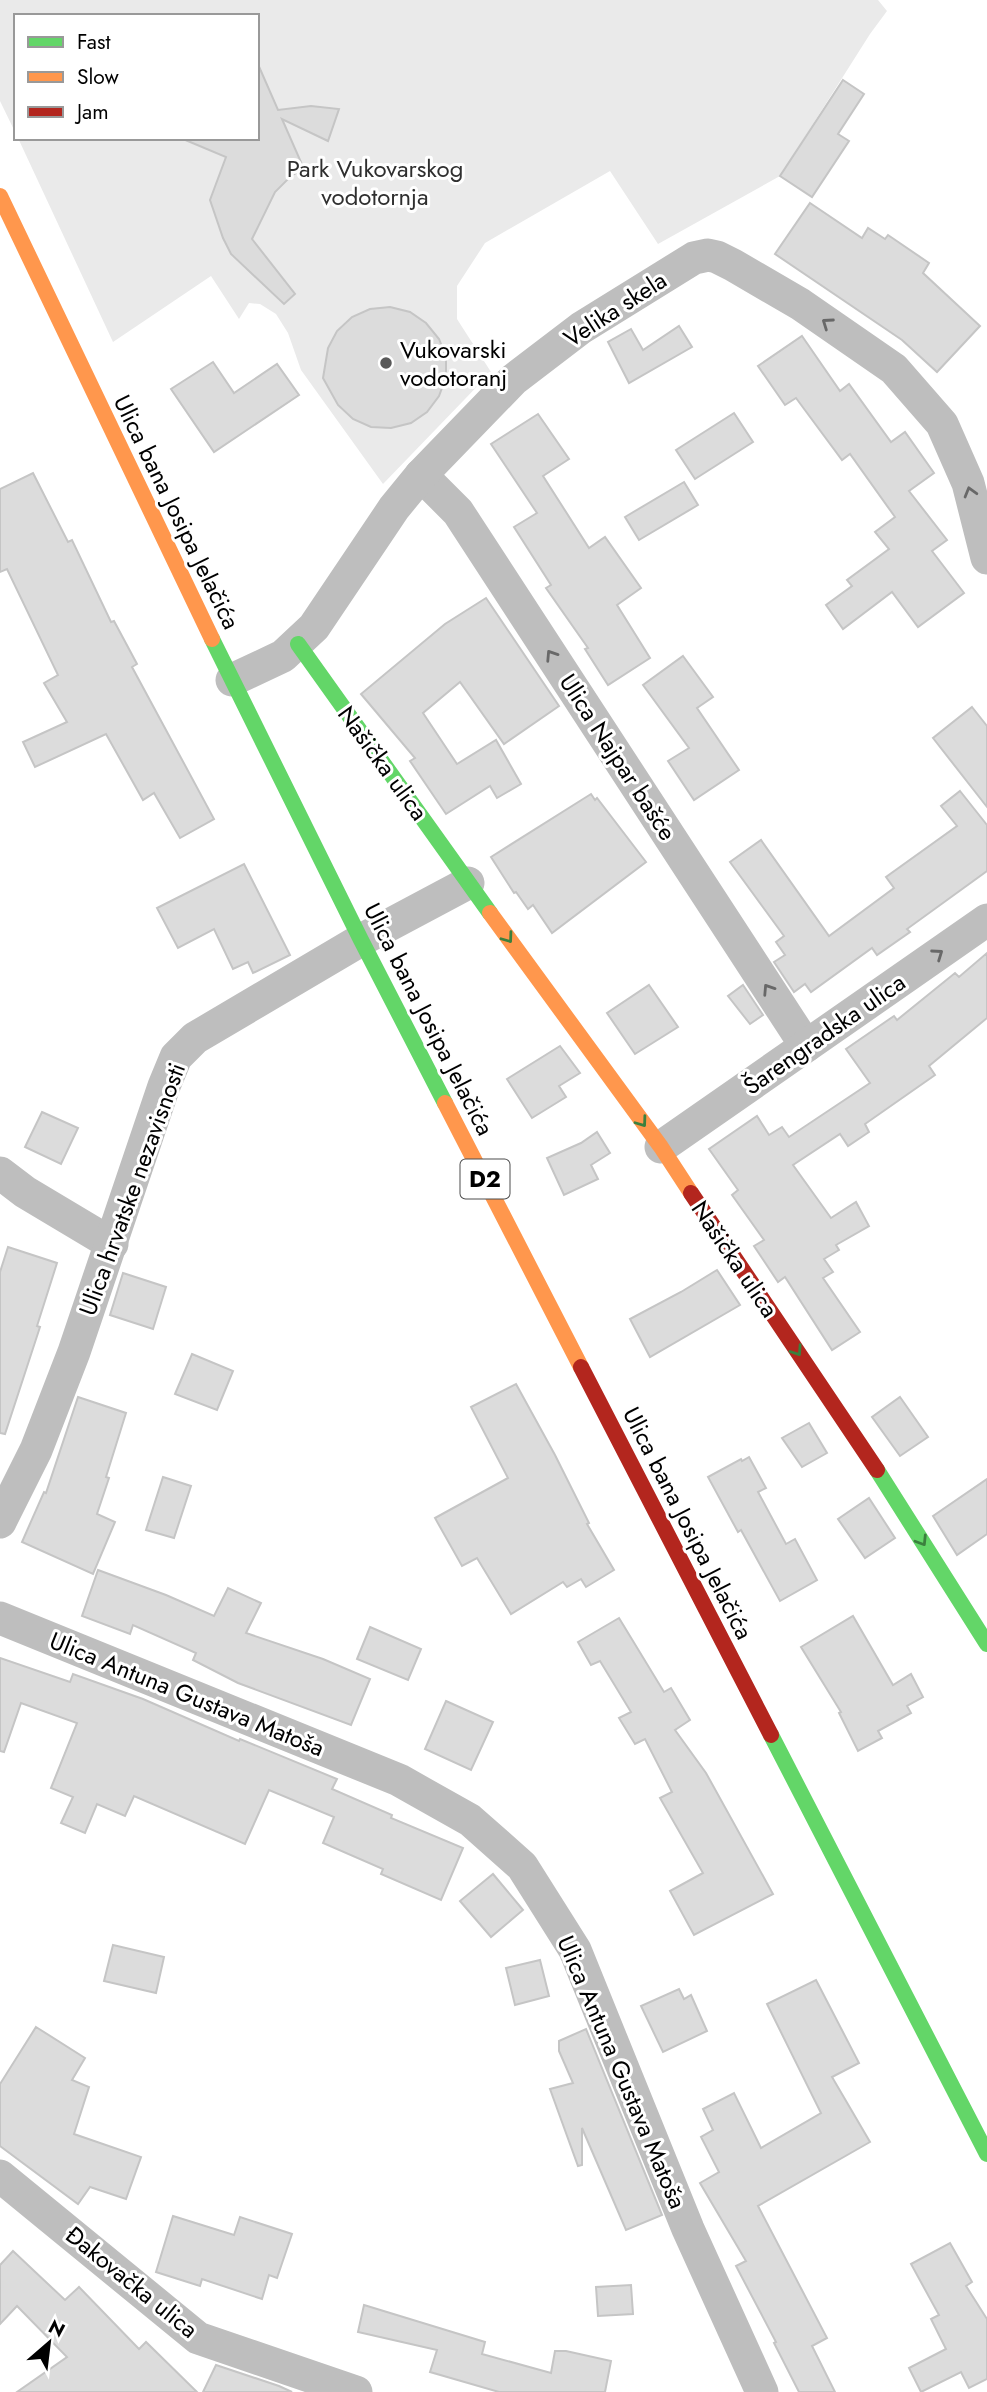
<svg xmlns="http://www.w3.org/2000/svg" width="987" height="2392" viewBox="0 0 987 2392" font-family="Jost,sans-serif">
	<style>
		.green { fill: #eaeaea }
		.building { fill: #dcdcdc; stroke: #c5c5c5; stroke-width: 2 }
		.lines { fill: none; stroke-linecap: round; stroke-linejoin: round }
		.street { stroke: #bebebe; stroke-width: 33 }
		.fast { stroke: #63d668; stroke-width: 16 }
		.slow { stroke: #ff974d; stroke-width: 16 }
		.jam { stroke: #b3261e; stroke-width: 16 }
		.oneway { stroke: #686868 }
		.oneway2 { stroke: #3b803e }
		.poi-dot { fill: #595959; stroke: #fff; stroke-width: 2.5 }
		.labels { text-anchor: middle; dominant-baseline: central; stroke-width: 6; stroke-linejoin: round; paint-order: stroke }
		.shield { fill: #fff; stroke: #4c4c4c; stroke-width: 2 }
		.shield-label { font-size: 23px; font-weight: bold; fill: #000 }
		.park-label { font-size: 24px; fill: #2f2f2f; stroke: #fff }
		.street-label { font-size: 24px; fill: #000; stroke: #fff }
		.poi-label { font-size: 24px; fill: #000; stroke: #fff; text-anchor: start }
	</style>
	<rect width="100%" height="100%" fill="#fff"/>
	<path class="green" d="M0 0H878L887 11 870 34 780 176 658 244 610 171 485 243 457 286V319L491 372 383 484 301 370 288 333 276 314 260 304 249 303 239 319 211 276 113 342 18 138H257V16H16V134L0 101Z"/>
	<g class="building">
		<path d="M257 62 278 110 311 106 339 109 328 141 282 119 304 169 292 175 275 192 252 239 295 294 284 304 231 254 223 238 210 200 226 157 183 139 257 138Z"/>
		<path d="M843 80 864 94 838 134 849 141 812 197 780 176Z"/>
		<path d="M810 203 862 238 868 228 885 239 888 235 929 263 923 273 980 326 937 372 902 340 775 254Z"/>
		<path d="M390 307 410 312 426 323 439 339 446 357V377L439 396 427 412 411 423 391 428 371 427 353 419 338 405 323 378 328 348 337 331 352 317 370 309Z"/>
		<path d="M679 326 692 347 629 383 608 342 631 329 643 350Z"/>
		<path d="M802 336 840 391 849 384 891 442 905 432 934 473 909 491 947 540 932 551 964 593 918 627 892 592 843 629 826 605 852 586 847 580 889 549 875 532 895 517 850 454 842 460 796 398 785 405 758 366Z"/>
		<path d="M213 362 234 393 277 364 299 395 214 452 171 389Z"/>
		<path d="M734 413 753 442 695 479 676 450Z"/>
		<path d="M538 414 569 459 543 476 589 548 605 537 641 588 617 605 650 658 608 685 585 649 588 648 546 588 551 585 514 527 537 513 491 444Z"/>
		<path d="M33 473 68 542 72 540 111 622 114 621 137 664 132 667 214 819 180 838 154 793 143 800 106 734 35 767 23 742 67 722 44 683 58 675 7 569 0 572V489Z"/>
		<path d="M684 482 698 505 639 540 625 517Z"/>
		<path d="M486 598 559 706 504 744 460 682 423 713 457 764 496 740 521 784 497 798 490 786 446 814 410 761 415 758 361 694 445 624Z"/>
		<path d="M683 656 713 697 697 708 739 770 694 800 668 761 689 748 643 685Z"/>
		<path d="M972 707 987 726V807L933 738Z"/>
		<path d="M960 791 987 825V871L907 929 910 932 877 955 872 948 811 992 805 984 794 992 774 962 785 955 776 942 784 936 730 862 761 840 829 936 894 888 886 877 957 826 941 806Z"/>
		<path d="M591 794 595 800 597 798 646 862 552 933 533 905 528 909 516 892 514 893 491 857Z"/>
		<path d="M244 864 290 955 253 973 248 962 233 969 214 929 178 948 157 908Z"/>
		<path d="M987 953V1018L929 1066 935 1075 865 1124 869 1132 848 1146 840 1134 793 1165 831 1218 856 1202 869 1226 836 1245 839 1250 824 1259 833 1272 823 1278 860 1332 832 1350 785 1277 778 1282 754 1246 764 1240 732 1195 738 1190 709 1149 757 1116 769 1135 782 1127 789 1137 870 1083 846 1049 894 1016 897 1020 955 973 959 977Z"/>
		<path d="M649 985 678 1027 635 1054 607 1013Z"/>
		<path d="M743 985 763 1015 750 1024 728 996Z"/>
		<path d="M560 1046 580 1073 559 1086 566 1097 532 1118 507 1079Z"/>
		<path d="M42 1112 78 1128 61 1164 25 1147Z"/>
		<path d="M597 1132 610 1153 591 1165 598 1179 564 1195 547 1158 581 1143Z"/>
		<path d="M8 1247 57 1263 37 1326 40 1327 5 1434 0 1433V1272Z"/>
		<path d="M717 1270 740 1305 650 1357 630 1319 681 1292Z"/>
		<path d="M123 1273 166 1287 153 1329 110 1315Z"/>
		<path d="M192 1354 233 1371 217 1410 175 1394Z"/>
		<path d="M516 1384 555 1455 589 1523 587 1524 614 1570 586 1587 581 1579 567 1587 563 1582 511 1614 477 1558 462 1566 435 1518 508 1478 471 1407Z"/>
		<path d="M78 1397 126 1413 106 1477 109 1478 97 1514 115 1522 93 1574 22 1542 44 1492 46 1493Z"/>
		<path d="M900 1397 928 1437 900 1456 872 1417Z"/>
		<path d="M809 1423 827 1453 802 1467 782 1438Z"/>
		<path d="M749 1457 766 1488 758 1492 786 1544 795 1539 817 1580 780 1601 741 1530 738 1532 708 1477 741 1459 742 1461Z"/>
		<path d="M163 1477 191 1486 174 1538 146 1530Z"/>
		<path d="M987 1479V1534L957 1555 933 1516Z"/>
		<path d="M869 1498 895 1538 865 1558 838 1519Z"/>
		<path d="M98 1570 166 1595 214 1616 228 1588 261 1603 246 1633 323 1659 370 1679 351 1725 238 1683 193 1660 196 1653 133 1625 130 1634 82 1616Z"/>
		<path d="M853 1616 893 1685 911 1674 923 1697 907 1706 911 1713 878 1731 882 1738 858 1751 839 1713 841 1712 801 1647Z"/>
		<path d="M619 1618 664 1692 671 1688 690 1720 675 1730 706 1773 773 1894 694 1935 670 1891 703 1873 660 1798 672 1792 645 1739 635 1744 619 1718 631 1712 600 1661 591 1665 578 1642Z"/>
		<path d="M370 1627 421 1649 408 1680 357 1659Z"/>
		<path d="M0 1658 70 1682 73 1674 143 1699 239 1741 240 1739 337 1779 332 1789 392 1815 391 1818 463 1848 441 1900 381 1874 383 1869 323 1843 334 1817 269 1790 245 1844 134 1796 125 1816 97 1804 85 1833 61 1823 73 1797 51 1788 77 1723 21 1703 4 1752 0 1751Z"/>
		<path d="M446 1701 493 1722 471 1770 425 1749Z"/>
		<path d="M493 1874 523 1910 491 1937 460 1901Z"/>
		<path d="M113 1945 164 1957 156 1993 104 1981Z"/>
		<path d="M540 1960 549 1996 515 2005 506 1968Z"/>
		<path d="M816 1980 859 2063 832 2077 870 2142 758 2206 827 2338 812 2346 835 2392H799L774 2343 776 2342 736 2266 746 2261 700 2183 719 2172 701 2137 713 2130 703 2109 734 2093 761 2148 821 2113 767 2004Z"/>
		<path d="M679 1989 684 1999 691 1995 707 2031 663 2052 641 2006Z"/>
		<path d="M36 2027 85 2058 72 2080 89 2087 74 2134 141 2157 126 2199 90 2187 78 2204 0 2146V2084Z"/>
		<path d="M586 2029 662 2215 626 2230 582 2128V2165L578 2166 550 2089 573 2083 559 2051V2041Z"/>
		<path d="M173 2216 234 2235 240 2217 292 2234 277 2278 269 2275 262 2299 202 2279 200 2286 156 2272Z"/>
		<path d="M950 2243 972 2282 966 2286 987 2319V2379L969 2388 961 2372 921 2392 909 2368 946 2349 931 2319 939 2315 911 2264Z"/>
		<path d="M13 2251 65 2300 79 2287 139 2349 146 2342 197 2392H17L67 2357 17 2306 0 2324V2265Z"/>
		<path d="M631 2285 633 2314 598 2316 596 2287Z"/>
		<path d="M364 2305 485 2342 482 2354 551 2373 555 2351H566L611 2361 605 2392H499L430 2372 437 2350 358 2332Z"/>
		<path d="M216 2365 279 2386 292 2392H203Z"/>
	</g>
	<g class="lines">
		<g class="street">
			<path d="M421 475 458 512 806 1046"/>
			<path d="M232 680 283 656 314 627 394 508 421 475 513 380 581 328 694 258 708 255 717 257 733 265 800 304 894 369 942 424 968 483 987 558"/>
			<path d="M661 1147 987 920"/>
			<path d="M0 1173 25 1192 112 1244"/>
			<path d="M0 1522 36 1450 74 1352 164 1086 176 1057 195 1038 361 940 468 883"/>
			<path d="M0 1618 399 1780 470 1820 522 1866 575 1950 688 2229 762 2392"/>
			<path d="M0 2176 198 2338 356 2392"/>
		</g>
		<g class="fast">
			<path d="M212 639 361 940 445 1103"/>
			<path d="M298 644 490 913"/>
			<path d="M877 1470 987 1644"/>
			<path d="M771 1735 987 2154"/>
		</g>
		<g class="slow">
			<path d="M0 196 212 639"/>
			<path d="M490 913 661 1147 691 1193"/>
			<path d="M445 1103 581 1367"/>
		</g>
		<g class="jam">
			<path d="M691 1193 877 1470"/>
			<path d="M581 1367 771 1735"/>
		</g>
	</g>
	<defs><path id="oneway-chevron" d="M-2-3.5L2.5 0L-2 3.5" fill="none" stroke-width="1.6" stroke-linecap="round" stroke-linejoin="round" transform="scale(1.75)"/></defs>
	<g class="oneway">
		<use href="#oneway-chevron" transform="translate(827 323) rotate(-145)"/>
		<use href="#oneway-chevron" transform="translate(970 492) rotate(-106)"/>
		<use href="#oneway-chevron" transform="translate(551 655) rotate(-123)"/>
		<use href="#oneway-chevron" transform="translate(938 954) rotate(-35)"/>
		<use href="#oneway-chevron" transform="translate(768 989) rotate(-123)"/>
	</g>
	<g class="oneway2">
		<use href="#oneway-chevron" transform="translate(508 938) rotate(54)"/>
		<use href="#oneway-chevron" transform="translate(642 1122) rotate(54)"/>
		<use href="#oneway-chevron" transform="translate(797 1351) rotate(56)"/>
		<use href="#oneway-chevron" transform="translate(922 1541) rotate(58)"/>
	</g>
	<circle class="poi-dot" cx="386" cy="363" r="7"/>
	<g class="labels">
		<rect class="shield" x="460.5" y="1159.5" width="49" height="39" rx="5"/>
		<g class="shield-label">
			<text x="485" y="1179">D2</text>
		</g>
		<g class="park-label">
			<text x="375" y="168">Park Vukovarskog<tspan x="375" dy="28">vodotornja</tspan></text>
		</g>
		<g class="street-label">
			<text transform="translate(615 309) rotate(-33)">Velika skela</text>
			<text transform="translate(177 512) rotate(64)">Ulica bana Josipa Jelačića</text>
			<text transform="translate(618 757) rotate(57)">Ulica Najpar bašće</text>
			<text transform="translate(383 763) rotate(54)">Našička ulica</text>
			<text transform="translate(429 1019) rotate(63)">Ulica bana Josipa Jelačića</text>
			<text transform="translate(824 1034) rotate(-35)">Šarengradska ulica</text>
			<text transform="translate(132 1189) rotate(-70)">Ulica hrvatske nezavisnosti</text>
			<text transform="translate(735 1259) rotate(56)">Našička ulica</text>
			<text transform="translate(688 1523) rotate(63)">Ulica bana Josipa Jelačića</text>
			<text transform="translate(187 1694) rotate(22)">Ulica Antuna Gustava Matoša</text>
			<text transform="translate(622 2072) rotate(67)">Ulica Antuna Gustava Matoša</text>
			<text transform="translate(132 2282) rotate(39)">Đakovačka ulica</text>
		</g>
		<g class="poi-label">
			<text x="400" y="349">Vukovarski<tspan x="400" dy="28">vodotoranj</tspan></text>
		</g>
	</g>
	<rect x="14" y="14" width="245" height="126" fill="#ffffff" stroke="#999999" stroke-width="2"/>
	<rect x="28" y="37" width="35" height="10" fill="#63d668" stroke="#999999" stroke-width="2"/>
	<text x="77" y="49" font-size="21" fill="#000000">Fast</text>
	<rect x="28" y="72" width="35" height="10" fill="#ff974d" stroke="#999999" stroke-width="2"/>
	<text x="77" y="84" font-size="21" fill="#000000">Slow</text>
	<rect x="28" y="107" width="35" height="10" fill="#b3261e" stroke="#999999" stroke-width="2"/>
	<text x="77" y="119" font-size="21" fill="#000000">Jam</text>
	<g transform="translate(49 2343) rotate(28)" stroke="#ffffff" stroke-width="5" paint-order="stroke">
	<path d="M0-5L12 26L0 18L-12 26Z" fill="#000000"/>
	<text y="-10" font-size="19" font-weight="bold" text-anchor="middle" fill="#000000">N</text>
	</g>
</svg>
